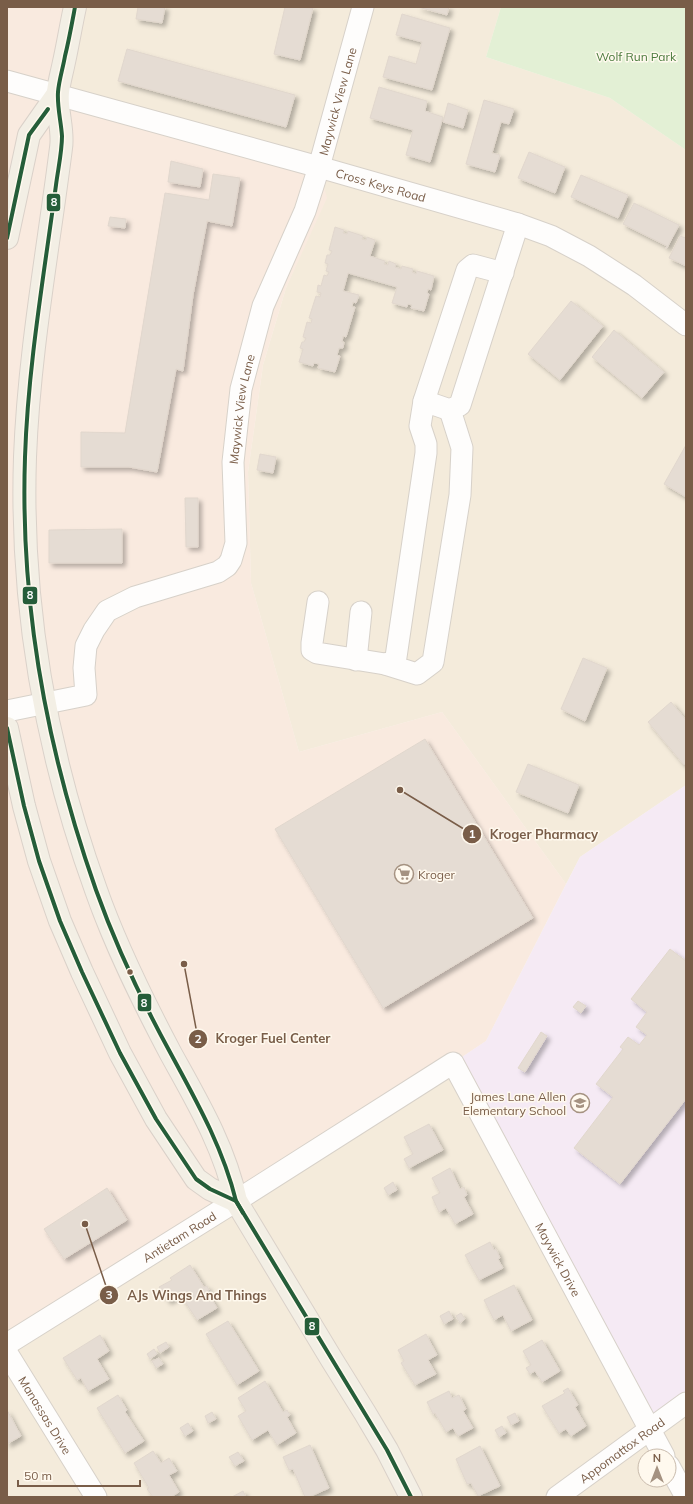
<svg xmlns="http://www.w3.org/2000/svg" width="693" height="1504" viewBox="0 0 693 1504" font-family="Mulish,sans-serif">
	<style>
		.residential { fill: #f4ebdb; fill-rule: evenodd }
		.commercial { fill: #f9eadf }
		.education { fill: #f5eaf4 }
		.green { fill: #e3f0d5 }
		.building { fill: #e5dcd3; stroke: #e1d7cd; filter: url(#shadow) }
		.lines { fill: none; stroke-linecap: round; stroke-linejoin: round }
		.minor-casing { stroke: #d7d1c9; stroke-width: 23 }
		.major-casing { stroke: #dad1c9; stroke-width: 24 }
		.minor { stroke: #fefdfc; stroke-width: 21 }
		.major { stroke: #f3efe5; stroke-width: 22 }
		.bus-1-casing { stroke: #fff9ee; stroke-width: 7 }
		.bus-1 { stroke: #255d39; stroke-width: 4 }
		.bus-dot { fill: #795d48; stroke: #fff9ee; stroke-width: 1.5 }
		.labels { text-anchor: middle; dominant-baseline: central; stroke-width: 3; stroke-linejoin: round; paint-order: stroke }
		.park-label { font-size: 12px; fill: #4a7a3c; stroke: #fff9ee }
		.street-label { font-size: 12px; fill: #795d48; stroke: #fff9ee }
		.poi-label { font-size: 12px; fill: #795d48; stroke: #fff9ee; text-anchor: start }
		.leader { fill: none; stroke: #795d48; stroke-width: 1.5 }
		.callout-dot { fill: #795d48; stroke: #fff9ee; stroke-width: 1.5 }
		.mark-label { font-size: 12px; text-anchor: middle; font-weight: bold; fill: #fff }
		.callout-label { font-size: 13px; text-anchor: middle; font-weight: bold; fill: #795d48; stroke: #fff9ee; stroke-width: 3; stroke-linejoin: round; paint-order: stroke }
		.line-badge { stroke: #fff9ee; stroke-width: 1.5 }
		.badge-label { font-size: 11px; text-anchor: middle; font-weight: bold; fill: #fff }
	</style>
	<defs>
		<filter id="shadow"><feDropShadow dx="3.5" dy="3.5" stdDeviation="2" flood-color="#0004"/></filter>
	</defs>
	<rect width="100%" height="100%" fill="#f8f4ec"/>
	<g class="residential">
		<path d="M74 7H501L486 57 610 98 686 150V785L580 857 566 884 442 712 299 752 251 583 248 472 263 365 286 288 305 244 57 95Z"/>
		<path d="M453 1063 686 1403V1497H7V1344ZM645 1456H669V1480H645Z"/>
	</g>
	<path class="commercial" d="M7 7H74L58 95 319 167 327 198 286 288 263 365 248 472 251 583 299 752 442 712 566 884 486 1041 453 1063 7 1344Z"/>
	<path class="education" d="M686 785V1403L649 1429 453 1063 486 1041 580 857Z"/>
	<path class="green" d="M501 7H686V150L610 98 486 57Z"/>
	<g class="building">
		<path d="M138 7H165L162 23 136 19Z"/>
		<path d="M285 7 313 8 300 60 274 54Z"/>
		<path d="M418 7H449L447 15Z"/>
		<path d="M402 14 450 28 432 90 383 77 389 56 416 64 422 42 396 35Z"/>
		<path d="M127 49 295 95 286 127 118 81Z"/>
		<path d="M379 87 427 101 425 111 443 117 430 162 406 155 413 130 370 118Z"/>
		<path d="M484 100 514 109 509 124 501 122 492 153 500 155 495 172 466 164Z"/>
		<path d="M448 103 468 110 463 128 443 122Z"/>
		<path d="M529 152 565 167 555 193 518 178Z"/>
		<path d="M171 161 203 169 200 187 168 182Z"/>
		<path d="M213 174 240 178 232 226 207 221 193 295 183 371 176 369 157 472 129 467H81V432L125 433 165 193 209 200Z"/>
		<path d="M581 175 628 195 618 218 571 197Z"/>
		<path d="M634 203 679 225 667 248H665L667 246 623 224Z"/>
		<path d="M110 217 126 219 125 228 108 226Z"/>
		<path d="M335 227 344 230 343 233 347 234 348 231 363 236 362 239 366 240 367 237 375 240 370 256 385 261 384 264 388 265 389 261 396 264 395 267 401 269 402 266 413 269 412 272 416 274 417 271 434 276 431 290 428 289 427 293 429 294 424 311 411 308 412 305 408 304 407 307 392 303 397 287 348 273 343 291 359 295 356 303 353 302 352 307H355L346 337 343 336 342 342H344L343 348H339L337 355 340 356 335 372 318 368 319 364 314 363 313 366 299 362 303 349 300 348 302 342H304L306 338 303 337 307 322 311 323 312 319 309 318 316 296 320 297 321 293 317 292 318 285 321 286 324 275 327 276 329 272 326 271 328 264 325 263 327 255H330L332 251 329 250Z"/>
		<path d="M680 236 686 238V266L669 258Z"/>
		<path d="M571 301 603 326 560 380 528 354Z"/>
		<path d="M614 330 664 372 642 398 592 357Z"/>
		<path d="M686 445V497L664 484Z"/>
		<path d="M260 454 276 457 273 473 257 470Z"/>
		<path d="M185 498H198V547H186Z"/>
		<path d="M122 529V563H49V530Z"/>
		<path d="M583 658 607 668 585 721 561 709Z"/>
		<path d="M671 702 686 720V763L684 765 648 722Z"/>
		<path d="M425 739 533 918 383 1008 275 829Z"/>
		<path d="M528 764 579 785 568 813 516 792Z"/>
		<path d="M670 949 686 961V1099L620 1184 574 1148 613 1097 596 1084 623 1049 620 1047 628 1037 639 1045 647 1035 636 1027 647 1012 631 999Z"/>
		<path d="M578 1001 586 1006 581 1013 573 1007Z"/>
		<path d="M541 1032 547 1036 525 1072 518 1068Z"/>
		<path d="M429 1124 443 1150 409 1168 404 1159 413 1154 404 1137Z"/>
		<path d="M450 1168 460 1189 464 1187 467 1195 464 1197 473 1214 455 1224 446 1208 439 1212 432 1197 440 1193 432 1178Z"/>
		<path d="M393 1182 397 1190 388 1195 384 1188Z"/>
		<path d="M107 1188 127 1220 64 1259 44 1229Z"/>
		<path d="M490 1242 494 1250 496 1249 500 1258 498 1259 503 1268 479 1280 465 1255Z"/>
		<path d="M190 1265 204 1287 207 1286 209 1290 207 1291 217 1308 197 1320 180 1294 168 1301 159 1287 172 1280 170 1278Z"/>
		<path d="M514 1285 532 1320 511 1331 503 1315 494 1320 484 1300Z"/>
		<path d="M449 1311 453 1319 444 1324 440 1316Z"/>
		<path d="M461 1313 465 1319 460 1323 456 1316Z"/>
		<path d="M228 1321 259 1371 237 1385 206 1334Z"/>
		<path d="M426 1334 437 1355 428 1360 436 1374 415 1385 401 1363 404 1361 398 1350Z"/>
		<path d="M100 1335 109 1351 97 1359 109 1379 88 1391 81 1378 77 1380 63 1358Z"/>
		<path d="M542 1340 560 1371 542 1382 535 1371 530 1374 526 1368 531 1365 523 1351Z"/>
		<path d="M166 1342 169 1347 160 1353 157 1347Z"/>
		<path d="M154 1349 157 1354 150 1359 147 1354Z"/>
		<path d="M159 1358 163 1364 156 1368 152 1361Z"/>
		<path d="M265 1381 283 1412 287 1410 290 1415 287 1417 296 1433 277 1445 268 1430 252 1440 238 1416 246 1411 238 1398Z"/>
		<path d="M568 1388 578 1405 575 1407 586 1426 571 1436 566 1429 559 1433 542 1406 565 1393 563 1391Z"/>
		<path d="M449 1391 452 1398 459 1395 466 1409 463 1411 473 1428 458 1436 453 1428 446 1432 435 1413 433 1414 427 1402Z"/>
		<path d="M118 1395 127 1410 125 1412 144 1441 125 1453 97 1408Z"/>
		<path d="M7 1410 21 1436 7 1444Z"/>
		<path d="M212 1412 216 1419 208 1423 205 1416Z"/>
		<path d="M515 1413 519 1421 511 1425 507 1417Z"/>
		<path d="M188 1423 193 1431 185 1436 180 1428Z"/>
		<path d="M502 1426 506 1433 499 1437 495 1430Z"/>
		<path d="M310 1445 329 1488 309 1497H305L293 1469 289 1470 283 1457Z"/>
		<path d="M480 1446 500 1486 478 1496 471 1483 467 1484 456 1459Z"/>
		<path d="M153 1451 161 1463 169 1458 177 1471 169 1475 179 1492 171 1497H153L147 1489 149 1488 134 1463Z"/>
		<path d="M238 1452 244 1461 235 1466 229 1457Z"/>
		<path d="M243 1491 246 1497H232Z"/>
	</g>
	<g class="lines">
		<g class="minor-casing">
			<g id="minor">
				<path id="s1" d="M7 81 319 167 518 224 551 236 589 256 634 285 686 325"/>
				<path d="M424 401 467 270 473 265 503 273"/>
				<path d="M318 602 312 643V650L317 653 385 664 392 662 396 657 426 453V444L420 426 424 401 450 410 460 405 518 224"/>
				<path d="M356 660 361 612"/>
				<path d="M385 664 417 674 433 662 460 495 462 448 450 410"/>
				<path id="s2" d="M7 711 86 695 84 668 86 646 94 630 107 611 135 597 218 572 227 566 231 560 236 543 233 462 241 389 263 306 305 211 319 167 363 7"/>
				<path id="s3" d="M7 1344 236 1201 453 1063 664 1456"/>
				<path id="s4" d="M7 1353 96 1497"/>
				<path d="M669 1466 686 1497"/>
				<path id="s5" d="M557 1497 686 1403"/>
			</g>
		</g>
		<g class="major-casing">
			<g id="major">
				<path d="M75 7C71 25 68 44 64 62 62 72 59 82 58 92 56 111 64 130 61 148 48 251 29 353 25 457 20 604 46 752 96 890 116 947 143 1001 171 1054 197 1101 225 1148 236 1201L332 1360 365 1413 387 1450 411 1497"/>
				<path d="M7 238 29 135 57 95"/>
				<path d="M7 728 24 806 39 861 60 921 82 972 120 1053 156 1119 196 1179 210 1189 236 1201"/>
			</g>
		</g>
		<use href="#minor" class="minor"/>
		<use href="#major" class="major"/>
		<g class="bus-1-casing">
			<g id="bus-1">
				<path d="M75 7C72 23 69 40 65 56 63 68 59 80 58 92 57 107 61 121 62 136 62 152 58 169 56 185 44 275 28 366 25 457 20 604 47 751 96 890 116 946 142 1001 171 1054 197 1102 223 1148 236 1201L387 1450 411 1497"/>
				<path d="M7 238 29 135 48 109"/>
				<path d="M7 728 24 806 39 861 60 921 82 972 120 1053 156 1119 196 1179 210 1189 236 1201 243 1213"/>
			</g>
		</g>
		<use href="#bus-1" class="bus-1"/>
	</g>
	<defs>
		<g id="supermarket-ring" transform="scale(1)"><circle r="9.5" fill="#fff9ee" stroke="#a59281" stroke-width="1.5"/><path d="M-6-5.5h2.5l.6 2H6L4.5 2H-2.5L-4.4-4H-6ZM-1.5 3.2a1.3 1.3 0 1 0 .1 0ZM3 3.2a1.3 1.3 0 1 0 .1 0Z" fill="#a59281"/></g>
		<g id="school-ring" transform="scale(1)"><circle r="9.5" fill="#fff9ee" stroke="#a59281" stroke-width="1.5"/><path d="M0-5L7-2L0 1L-7-2ZM-4 1L0 2.5L4 1V4Q0 6-4 4Z" fill="#a59281"/></g>
	</defs>
	<g fill-rule="evenodd">
		<use href="#supermarket-ring" x="404" y="874"/>
		<use href="#school-ring" x="580" y="1103"/>
	</g>
	<circle class="bus-dot" cx="130" cy="972" r="3.5"/>
	<g class="labels">
		<g class="park-label">
			<text x="636" y="56">Wolf Run Park</text>
		</g>
		<g class="street-label">
			<text stroke="none"><textPath href="#s2" startOffset="783">Maywick View Lane</textPath></text>
			<text stroke="none"><textPath href="#s1" startOffset="388">Cross Keys Road</textPath></text>
			<text stroke="none"><textPath href="#s2" startOffset="459">Maywick View Lane</textPath></text>
			<text stroke="none"><textPath href="#s3" startOffset="203">Antietam Road</textPath></text>
			<text stroke="none"><textPath href="#s3" startOffset="750">Maywick Drive</textPath></text>
			<text stroke="none"><textPath href="#s4" startOffset="73">Manassas Drive</textPath></text>
			<text stroke="none"><textPath href="#s5" startOffset="80">Appomattox Road</textPath></text>
		</g>
		<g class="poi-label">
			<text x="418" y="874">Kroger</text>
			<text x="566" y="1096" text-anchor="end">James Lane Allen<tspan x="566" dy="14">Elementary School</tspan></text>
		</g>
	</g>
	<path class="leader" d="M400 790L472 834M184 964L198 1039M85 1224L109 1295"/>
	<g class="callout-dot">
		<circle cx="400" cy="790" r="4"/>
		<circle cx="184" cy="964" r="4"/>
		<circle cx="85" cy="1224" r="4"/>
		<circle cx="472" cy="834" r="10"/>
		<circle cx="198" cy="1039" r="10"/>
		<circle cx="109" cy="1295" r="10"/>
	</g>
	<g class="mark-label">
		<text x="472" y="838">1</text>
		<text x="198" y="1043">2</text>
		<text x="109" y="1299">3</text>
	</g>
	<g class="callout-label">
		<text x="544" y="839">Kroger Pharmacy</text>
		<text x="273" y="1043">Kroger Fuel Center</text>
		<text x="197" y="1300">AJs Wings And Things</text>
	</g>
	<g class="line-badge">
		<rect x="46" y="193" width="15" height="19" rx="4" fill="#255d39"/>
		<rect x="22" y="586" width="16" height="19" rx="4" fill="#255d39"/>
		<rect x="137" y="993" width="15" height="19" rx="4" fill="#255d39"/>
		<rect x="304" y="1317" width="16" height="19" rx="4" fill="#255d39"/>
	</g>
	<g class="badge-label">
		<text x="54" y="206">8</text>
		<text x="30" y="599">8</text>
		<text x="144" y="1007">8</text>
		<text x="312" y="1330">8</text>
	</g>
	<rect width="693" height="1504" fill="none" stroke="#795d48" stroke-width="16"/>
	<g transform="translate(657 1468)"><circle r="19" fill="#fff9ee" stroke="#c9bbac"/>
	<path d="M0-3L7 15L0 10L-7 15Z" fill="#a59281"/>
	<text y="-6" font-size="11" font-weight="bold" text-anchor="middle" fill="#795d48">N</text>
	</g>
	<path d="M18 1480v6h122v-6" fill="none" stroke="#795d48" stroke-width="2"/>
	<text x="24" y="1480" font-size="12" fill="#795d48" stroke="#fff9ee" stroke-width="3" paint-order="stroke">50 m</text>
</svg>
